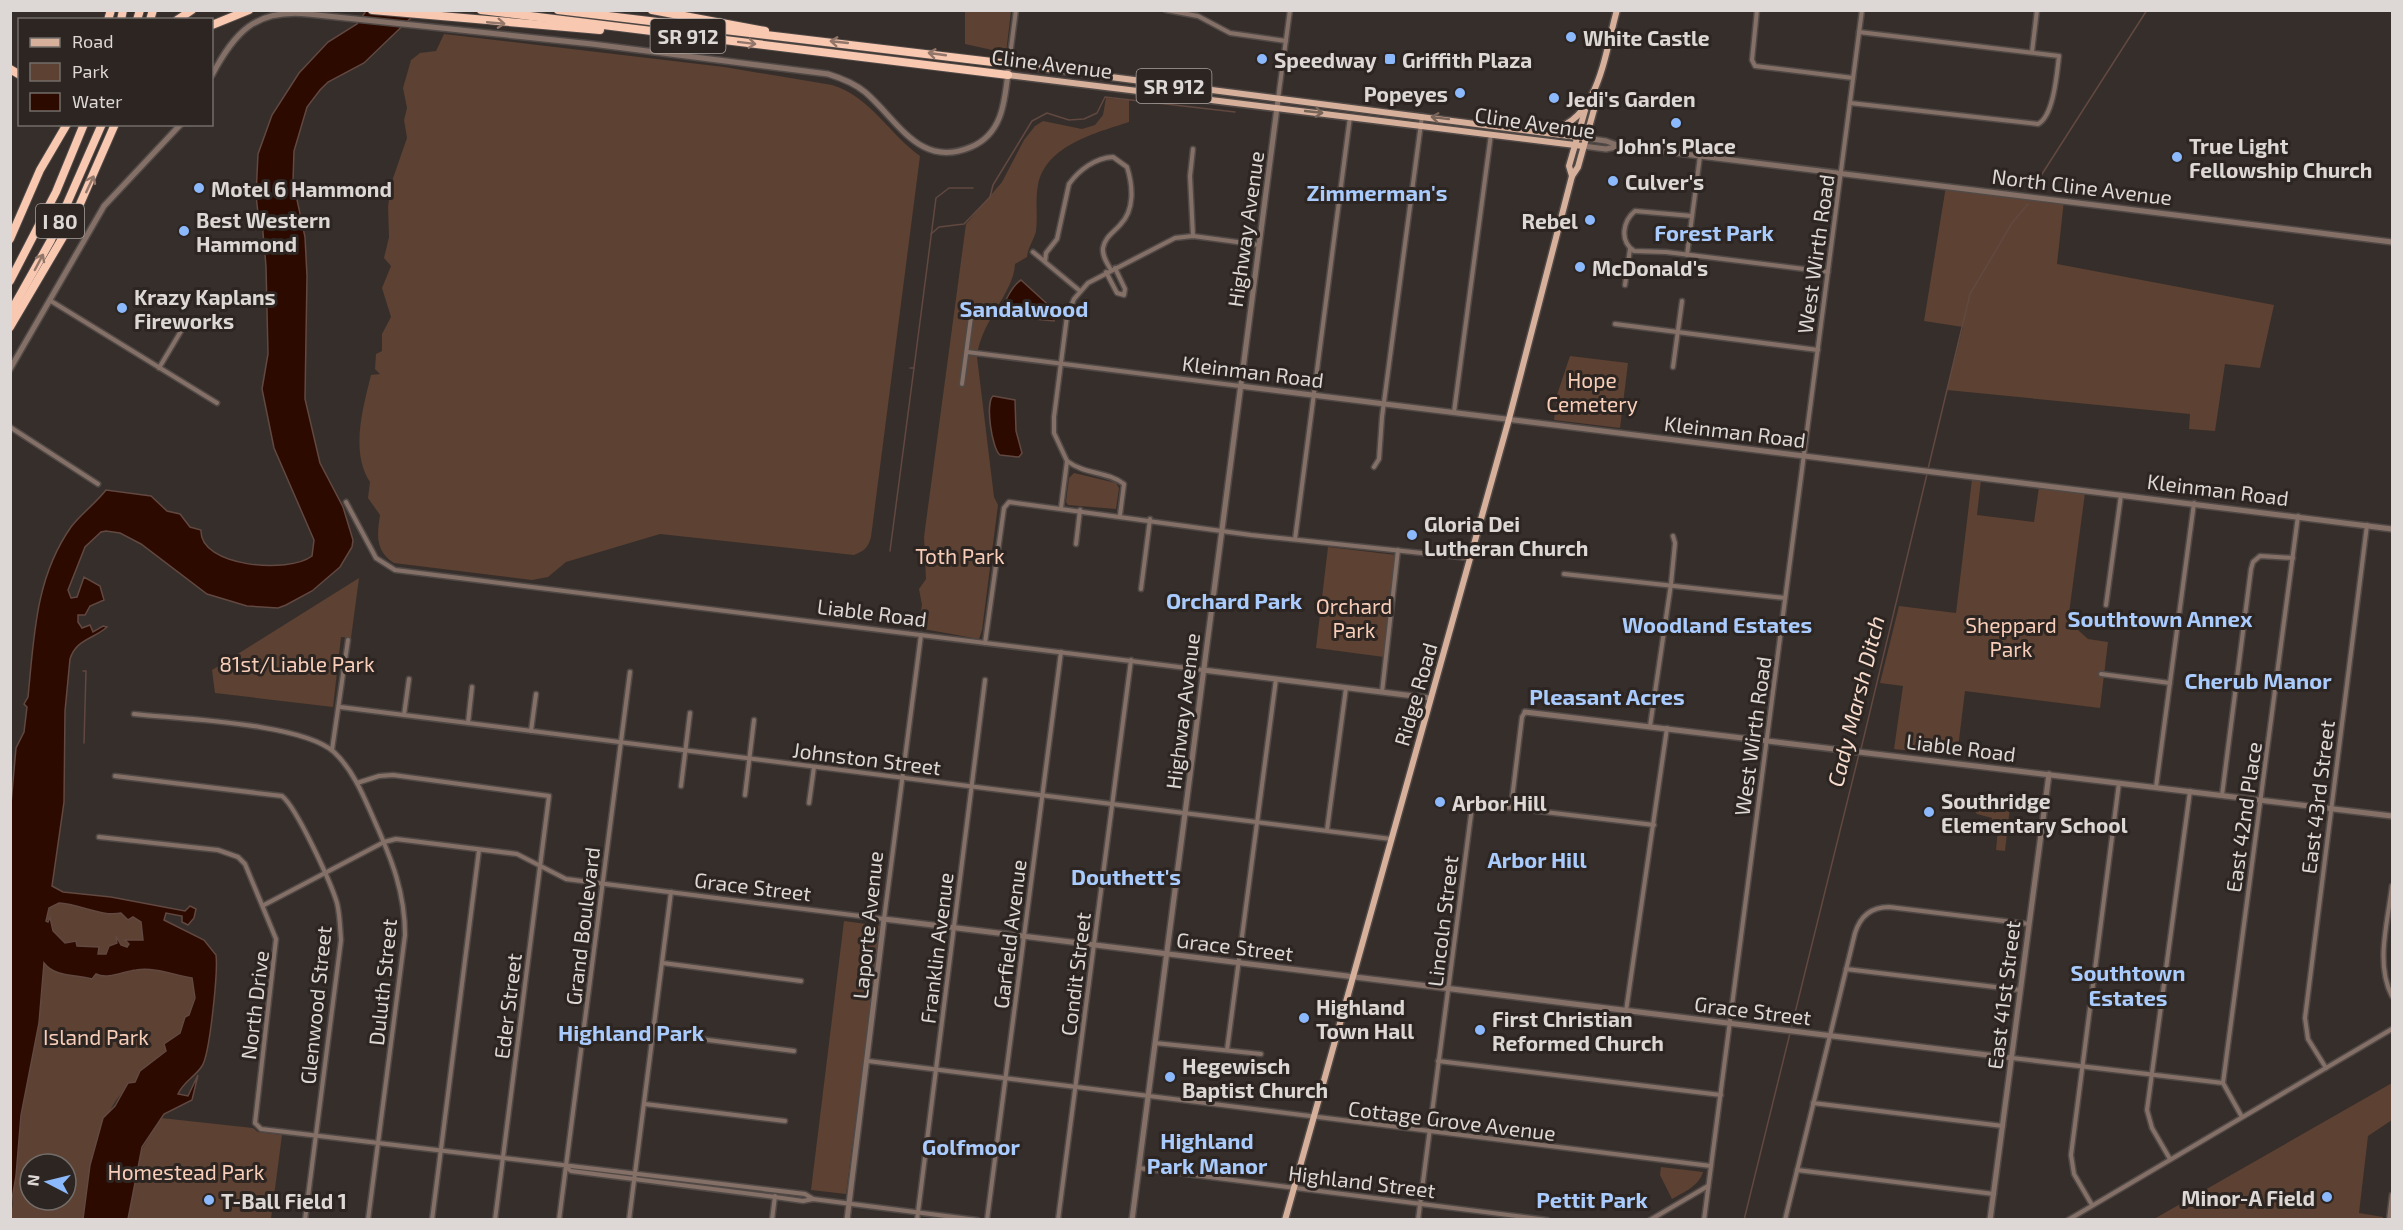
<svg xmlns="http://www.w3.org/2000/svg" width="2403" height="1230" viewBox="0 0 2403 1230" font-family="'Exo 2',sans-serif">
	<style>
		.green { fill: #5d4132; fill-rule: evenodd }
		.water { fill: #2c0a00; stroke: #614840; stroke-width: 1.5; fill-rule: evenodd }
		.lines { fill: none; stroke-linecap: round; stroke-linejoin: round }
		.stream { stroke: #614840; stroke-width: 1.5 }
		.minor-casing { stroke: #514946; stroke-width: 7 }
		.tertiary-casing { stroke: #514946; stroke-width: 8 }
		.primary-casing { stroke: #514946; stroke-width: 9 }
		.motorway-casing { stroke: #514946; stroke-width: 10 }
		.minor { stroke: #847067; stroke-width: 4 }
		.tertiary { stroke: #847067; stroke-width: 5 }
		.primary { stroke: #d7b09c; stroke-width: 6 }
		.motorway { stroke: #f8c8b1; stroke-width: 8 }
		.oneway { stroke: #927669 }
		.oneway2 { stroke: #796458 }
		.poi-dot { fill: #8cb9fc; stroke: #2c2521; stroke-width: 2 }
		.labels { text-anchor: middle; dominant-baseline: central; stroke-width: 6; stroke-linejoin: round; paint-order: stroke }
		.shield { fill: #2c2521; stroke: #a8a29f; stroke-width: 1.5 }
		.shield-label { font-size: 20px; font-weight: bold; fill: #ddd8d5 }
		.poi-label { font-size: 21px; font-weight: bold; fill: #ddd8d5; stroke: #2c2521; text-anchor: start }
		.street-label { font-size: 21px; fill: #ddd8d5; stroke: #2c2521 }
		.park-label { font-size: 21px; fill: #f9ceb9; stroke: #2c2521 }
		.neighbourhood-label { font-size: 22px; font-weight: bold; fill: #a9cbfd; stroke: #2c2521 }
		.water-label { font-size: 22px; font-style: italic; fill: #f8dccd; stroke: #2c2521 }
	</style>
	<rect width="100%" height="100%" fill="#362e2b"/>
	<g class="green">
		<path d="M965 11H1011L1006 53 965 44Z"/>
		<path d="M444 34 724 67 832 85C871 97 888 133 920 156L871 537C868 548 864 551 854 555L660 534 566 562 548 577 532 580 394 563C375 551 377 535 380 515L368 498 370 482C350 452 363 408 371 375L380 374 375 369 376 354 382 351V334L391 317 382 288 391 266 384 258 389 237 388 207 391 184 407 138 404 120 407 108 403 88 411 60 420 53 436 51Z"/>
		<path d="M1106 98 1129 100V122C1096 133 1046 145 1038 185 1035 200 1038 216 1036 231 1034 240 1028 247 1027 257L1015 264C1014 293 980 322 977 357L994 497 998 505 982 630 979 639 918 628 922 605 919 589 926 579 924 537 966 224 1002 182 1024 140 1035 126 1043 121 1082 129 1095 125 1103 115Z"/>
		<path d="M1946 186 2064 200 2057 264 2274 305 2260 368 2225 364 2215 431 2189 429 2190 414 1947 390 1963 327 1924 321Z"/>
		<path d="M1570 356 1628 363 1620 428 1554 420 1557 395Z"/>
		<path d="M1074 473 1116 483 1119 488 1116 509 1068 505 1066 502 1069 478Z"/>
		<path d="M1972 479 1981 480 1977 515 2034 522 2039 487 2085 493 2068 621 2088 639 2108 642 2100 708 1965 691 1957 756 1894 749 1903 686 1880 683 1899 606 1956 613Z"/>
		<path d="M1328 547 1396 555 1384 657 1316 648Z"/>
		<path d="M359 578 351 638 341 637 333 707 215 693 212 670Z"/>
		<path d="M2003 797 2011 798 2005 851 1996 850 1998 829 1991 827 1992 818 1977 814 1973 809 1975 801 1982 798 1990 801 1992 811 1995 813 2000 809Z"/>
		<path d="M59 903C80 904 102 917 121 913L128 920 133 917 141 922 143 940H126L129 944 127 947 121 945 116 936 117 943 108 947 106 954H98L99 947 77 946 75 941 65 943 53 931 50 919 46 921 49 908Z"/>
		<path d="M844 921 881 926 846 1194 811 1190Z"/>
		<path d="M43 963 53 970 89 979 96 974C108 980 124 971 137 970 155 967 174 975 192 978 203 1002 177 1040 161 1056 150 1067 145 1066 134 1082L128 1083 127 1088C97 1114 87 1180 83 1219L11 1220 21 1115 39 1023ZM30 1164H66V1200H30Z"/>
		<path d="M2392 1083V1120L2368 1136 2359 1213 2383 1217V1219H2154Z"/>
		<path d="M161 1118 253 1128 258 1132 282 1135 271 1219 128 1220 139 1154Z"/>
		<path d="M1661 1167 1703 1172C1699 1186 1684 1192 1672 1199L1660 1175Z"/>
	</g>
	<g class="water">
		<path d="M366 11H418L364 63 328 82 320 90 307 107 294 151 293 181 305 237 307 276 305 399 320 463 343 507 353 540 352 547 340 567 312 591 286 605 278 608 247 606 207 594 141 544 120 533 106 531 101 532 85 547 68 590 71 598 77 597 84 577 100 586 104 600 90 606 85 615H78V622L82 628 90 625 93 632 103 626 107 627C94 639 76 639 70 659L65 711 64 802 52 886 63 892 111 897 185 911 190 906 196 909 194 918 188 925 182 922V916L166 913 164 920 204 940 216 955C218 971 210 1054 202 1066 195 1077 184 1081 178 1094L188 1096 198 1075 192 1100 164 1114 142 1147 128 1219H83L90 1165 103 1118 115 1106 128 1083 135 1082 140 1071 166 1051 164 1044 180 1033 185 1017 189 1015 195 998 192 978C174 975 155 967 136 970 124 971 108 980 96 974L92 979C75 974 56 978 44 963L39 1023 21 1115 16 1176 11 1205V804L16 748 24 732 27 707 24 704 28 697C34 638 35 578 71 527 81 514 96 503 106 490L151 496 167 511 180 514 190 527 201 530C199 567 289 574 312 556L314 540 274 448 262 389 268 354 266 266 262 222 258 213 256 195 258 154 272 115 299 73 328 42 357 24ZM59 903C80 904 101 917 121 913L128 920 133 917 141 922 143 940H125L129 944 127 947 121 945 116 936 117 943 109 946 106 954H98L99 947 77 946 76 941 65 943 53 931 50 917 48 922 46 921 49 908Z"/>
		<path d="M1021 280 1056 312 1054 321 1002 316C1000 307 1013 285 1021 280Z"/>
		<path d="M993 396 1015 400 1016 431 1022 453 1019 457 1000 455C992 449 985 403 993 396Z"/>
	</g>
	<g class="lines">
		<g class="stream">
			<path d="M2035 185 2147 10"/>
			<path d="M931 234 939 227 964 224 990 197 993 185 1032 121 1047 113 1069 120 1084 119 1097 113 1105 97 1235 112"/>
			<path d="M910 368H914L936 198 949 188H973"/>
			<path d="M1928 469 1970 294 2012 223 2028 204"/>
			<path d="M890 551 914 368"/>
			<path d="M83 671H86L84 743"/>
			<path d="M1861 749 1927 474"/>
			<path d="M1791 1029 1859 754"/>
			<path d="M1744 1220 1790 1033"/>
		</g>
		<g class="minor-casing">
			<g id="minor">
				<path d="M1166 10 1198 16 1230 33 1286 41"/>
				<path d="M1757 10 1752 60 1755 66 1853 78"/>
				<path d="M2032 52 2037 10"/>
				<path d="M1009 63 1016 10"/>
				<path d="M1278 99 1290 10"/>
				<path d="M1850 103 2038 124C2054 116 2057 72 2059 56L1859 32"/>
				<path d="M1692 216 1635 211C1623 221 1619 241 1634 251L1666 252 1828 272"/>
				<path d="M1193 236 1190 176 1193 149"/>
				<path d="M1033 252 1044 261"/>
				<path d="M1687 255 1700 156"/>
				<path d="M1106 272 1117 293 1124 295 1125 289 1115 268"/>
				<path d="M1625 285 1630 249"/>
				<path d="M1080 291 1045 262 1046 253 1057 239 1069 184C1079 170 1095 158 1113 157L1127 167C1133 186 1135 210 1120 225 1113 233 1105 237 1103 248 1102 256 1107 263 1111 270"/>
				<path d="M51 301 217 403"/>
				<path d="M1615 324 1818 350"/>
				<path d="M967 352 1240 386"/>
				<path d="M1673 367 1682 301"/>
				<path d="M159 368 187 321"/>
				<path d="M962 384 971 317"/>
				<path d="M1454 412 1491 134"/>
				<path d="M10 427 98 484"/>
				<path d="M1067 461C1086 475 1107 471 1124 484L1120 515"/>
				<path d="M1374 467 1379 459 1382 417 1422 116"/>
				<path d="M346 502 376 558 395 570 1203 670"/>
				<path d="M1061 508 1067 461 1054 433V417L1067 316 1074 299 1088 283 1175 238 1193 236 1259 245"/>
				<path d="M1295 539 1350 117"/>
				<path d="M1076 544 1080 510"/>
				<path d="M1564 574 1785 598"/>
				<path d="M1141 589 1150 519"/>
				<path d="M2106 605 2121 495"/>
				<path d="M985 643 1004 508 1009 502 1251 535 1469 558"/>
				<path d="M2101 674 2170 683"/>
				<path d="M1382 692 1398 550"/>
				<path d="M340 707 1391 839"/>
				<path d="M134 714C180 719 302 723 334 752 354 771 364 797 375 822 392 860 405 893 405 935L368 1220"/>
				<path d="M404 715 409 679"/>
				<path d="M468 723 472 687"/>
				<path d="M1650 726 1671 584 1675 543 1673 536"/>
				<path d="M531 731 536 694"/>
				<path d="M332 750 348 640"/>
				<path d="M115 776 282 796C297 808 331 883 337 903 340 915 340 928 341 940L305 1220"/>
				<path d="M357 783 379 776 393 775 549 796 495 1220"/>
				<path d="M681 786 690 713"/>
				<path d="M2156 787 2194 503"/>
				<path d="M745 795 754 720"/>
				<path d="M2222 795 2251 569 2253 562 2260 556 2293 558"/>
				<path d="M809 803 814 767"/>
				<path d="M1511 807 1522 717 1525 712"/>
				<path d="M1327 830 1346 688"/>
				<path d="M99 837 218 850 238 857 245 864 276 939 255 1123 261 1129 805 1194 813 1199"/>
				<path d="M2392 886C2388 922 2375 964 2392 996"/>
				<path d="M264 905 384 842 396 839 517 854 566 879 884 919 921 635"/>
				<path d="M663 963 801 981"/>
				<path d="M1846 969 2020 990"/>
				<path d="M1626 1011 1667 728"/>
				<path d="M654 1033 794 1051"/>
				<path d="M1155 1043 1261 1054"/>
				<path d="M1227 1050 1276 679"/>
				<path d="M2012 1058 2223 1083"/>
				<path d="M868 1061 1711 1166"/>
				<path d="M1438 1061 1721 1095"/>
				<path d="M2326 1068 2308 1039 2305 1018 2367 525"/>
				<path d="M1813 1103 2003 1126"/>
				<path d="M645 1104 785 1121"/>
				<path d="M2242 1117 2223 1083 2298 516"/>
				<path d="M2170 1159 2152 1128 2147 1110 2190 791"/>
				<path d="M567 1168 571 1171 775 1197 803 1201 813 1199 977 1220"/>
				<path d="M1139 1168 1547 1220"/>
				<path d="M1797 1170 1994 1194"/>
				<path d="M2092 1205 2074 1174 2071 1155 2119 783"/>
				<path d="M432 1220 479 850"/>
				<path d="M559 1220 630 672"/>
				<path d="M629 1220 671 892"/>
				<path d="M772 1220 775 1196"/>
				<path d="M917 1220 985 680"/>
				<path d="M987 1220 1061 652"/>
				<path d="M1058 1220 1131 660"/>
				<path d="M1418 1220 1472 807 1479 804 1654 825"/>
				<path d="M1650 1220 1708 1186"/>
				<path d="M1704 1220 1862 10"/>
				<path d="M1785 1220 1855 933C1860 917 1871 907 1889 907L2029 924"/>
				<path d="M2068 1220 2392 1029"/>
				<path d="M2389 1220 2392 1195"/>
			</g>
		</g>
		<g class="tertiary-casing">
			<g id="tertiary">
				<path d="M212 75C235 32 255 9 308 14L592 44 828 74C841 78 854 83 865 92 898 120 919 169 971 147 1005 133 1005 96 1009 64"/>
				<path d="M1585 138 1606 141 1620 146 2392 242"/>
				<path d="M1583 146 1606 149 1620 146"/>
				<path d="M10 369 104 206 181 124"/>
				<path d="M1240 386 2392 529"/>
				<path d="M1203 670 1430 698"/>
				<path d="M1525 712 2392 816"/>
				<path d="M847 1220 884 919 2012 1058"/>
				<path d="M1132 1220 1278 100"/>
				<path d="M1990 1220 2049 774"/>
			</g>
		</g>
		<g class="primary-casing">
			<g id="primary">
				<path d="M1009 64 1585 138"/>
				<path d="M1008 75 1583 146"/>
				<path d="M1547 130C1599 125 1605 51 1617 10"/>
				<path d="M1572 176 1569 166 1586 107"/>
				<path d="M1285 1220 1509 419 1572 176 1578 167 1595 106 1592 98"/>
			</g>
		</g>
		<g class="motorway-casing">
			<g id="motorway">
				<path d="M372 10 600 30"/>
				<path d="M481 10 1008 75"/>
				<path d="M558 10 1009 64"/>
				<path d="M652 10 765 31"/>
				<path d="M108 20 111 10"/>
				<path d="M121 20 123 10"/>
				<path d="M137 20 140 10"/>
				<path d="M150 20 153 10"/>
				<path d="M177 20 192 10"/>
				<path d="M212 25 249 10"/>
				<path d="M10 69 20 75"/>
				<path d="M10 239 40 170 67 124"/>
				<path d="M10 281 56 192 84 124"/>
				<path d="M10 313 51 240 102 124"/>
				<path d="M10 327 73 220 115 124"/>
			</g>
		</g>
		<use href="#minor" class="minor"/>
		<use href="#tertiary" class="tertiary"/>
		<use href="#primary" class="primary"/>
		<use href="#motorway" class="motorway"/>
	</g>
	<defs><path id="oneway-shaft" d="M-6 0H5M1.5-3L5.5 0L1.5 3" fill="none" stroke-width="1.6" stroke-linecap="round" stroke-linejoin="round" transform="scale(1.5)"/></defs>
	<g class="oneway">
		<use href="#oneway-shaft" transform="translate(496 23) rotate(5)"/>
		<use href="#oneway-shaft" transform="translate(839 42) rotate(-174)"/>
		<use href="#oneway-shaft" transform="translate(747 43) rotate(7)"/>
		<use href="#oneway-shaft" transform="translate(937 54) rotate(-172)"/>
		<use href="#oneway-shaft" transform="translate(90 184) rotate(-65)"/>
		<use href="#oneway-shaft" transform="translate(39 262) rotate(-62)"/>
	</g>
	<g class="oneway2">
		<use href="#oneway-shaft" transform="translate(1314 112) rotate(6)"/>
		<use href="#oneway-shaft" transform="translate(1440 118) rotate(-173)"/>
	</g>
	<g class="poi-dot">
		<circle cx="1571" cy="37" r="6"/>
		<circle cx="1262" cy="59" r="6"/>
		<rect x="1384" y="53" width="12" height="12" rx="3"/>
		<circle cx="1460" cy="93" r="6"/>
		<circle cx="1554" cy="98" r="6"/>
		<circle cx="1676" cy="123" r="6"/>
		<circle cx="2177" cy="157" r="6"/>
		<circle cx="1613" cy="181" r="6"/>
		<circle cx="199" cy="188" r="6"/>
		<circle cx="1590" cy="220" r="6"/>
		<circle cx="184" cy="231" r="6"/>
		<circle cx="1580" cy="267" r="6"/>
		<circle cx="122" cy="308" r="6"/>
		<circle cx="1412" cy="535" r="6"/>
		<circle cx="1440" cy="802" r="6"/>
		<circle cx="1929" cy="812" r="6"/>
		<circle cx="1304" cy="1018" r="6"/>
		<circle cx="1480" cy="1030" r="6"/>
		<circle cx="1170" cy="1077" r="6"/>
		<circle cx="2327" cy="1197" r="6"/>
		<circle cx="209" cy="1200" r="6"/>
	</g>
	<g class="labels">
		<g class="shield">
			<rect x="650.5" y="19" width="75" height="34" rx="4.5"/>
			<rect x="1136.5" y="69" width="75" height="34" rx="4.5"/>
			<rect x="36" y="204" width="48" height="34" rx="4.5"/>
		</g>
		<g class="shield-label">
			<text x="688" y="36">SR 912</text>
			<text x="1174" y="86">SR 912</text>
			<text x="60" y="221">I 80</text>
		</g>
		<g class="poi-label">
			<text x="1583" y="37">White Castle</text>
			<text x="1274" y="59">Speedway</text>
			<text x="1402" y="59">Griffith Plaza</text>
			<text x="1448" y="93" text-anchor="end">Popeyes</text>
			<text x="1566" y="98">Jedi's Garden</text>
			<text x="1676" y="145" text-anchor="middle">John's Place</text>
			<text x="2189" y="145">True Light<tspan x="2189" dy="24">Fellowship Church</tspan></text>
			<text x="1625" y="181">Culver's</text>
			<text x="211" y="188">Motel 6 Hammond</text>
			<text x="196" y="219">Best Western<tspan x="196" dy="24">Hammond</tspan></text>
			<text x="1578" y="220" text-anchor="end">Rebel</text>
			<text x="1592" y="267">McDonald's</text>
			<text x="134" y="296">Krazy Kaplans<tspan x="134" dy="24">Fireworks</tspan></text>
			<text x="1424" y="523">Gloria Dei<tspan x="1424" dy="24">Lutheran Church</tspan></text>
			<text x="1941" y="800">Southridge<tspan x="1941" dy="24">Elementary School</tspan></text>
			<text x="1452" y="802">Arbor Hill</text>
			<text x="1316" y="1006">Highland<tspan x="1316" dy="24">Town Hall</tspan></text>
			<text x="1492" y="1018">First Christian<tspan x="1492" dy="24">Reformed Church</tspan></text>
			<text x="1182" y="1065">Hegewisch<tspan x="1182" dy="24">Baptist Church</tspan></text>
			<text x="2315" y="1197" text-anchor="end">Minor-A Field</text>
			<text x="221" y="1200">T-Ball Field 1</text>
		</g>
		<g class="street-label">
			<text transform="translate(1052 63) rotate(7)">Cline Avenue</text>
			<text transform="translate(1535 122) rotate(8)">Cline Avenue</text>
			<text transform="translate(2082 186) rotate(7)">North Cline Avenue</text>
			<text transform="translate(1245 229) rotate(-82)">Highway Avenue</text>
			<text transform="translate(1815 254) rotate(-82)">West Wirth Road</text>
			<text transform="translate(1253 371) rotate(7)">Kleinman Road</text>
			<text transform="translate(1735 431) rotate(7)">Kleinman Road</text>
			<text transform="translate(2218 489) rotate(7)">Kleinman Road</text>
			<text transform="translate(872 612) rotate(7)">Liable Road</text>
			<text transform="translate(1415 694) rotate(-74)">Ridge Road</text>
			<text transform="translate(1182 711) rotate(-83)">Highway Avenue</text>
			<text transform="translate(1752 736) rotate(-82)">West Wirth Road</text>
			<text transform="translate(1961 747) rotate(7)">Liable Road</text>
			<text transform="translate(867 758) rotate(7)">Johnston Street</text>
			<text transform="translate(2317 797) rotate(-83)">East 43rd Street</text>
			<text transform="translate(2243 817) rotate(-82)">East 42nd Place</text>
			<text transform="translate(753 886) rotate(7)">Grace Street</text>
			<text transform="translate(1442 921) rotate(-83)">Lincoln Street</text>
			<text transform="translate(867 925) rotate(-84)">Laporte Avenue</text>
			<text transform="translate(582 926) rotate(-83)">Grand Boulevard</text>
			<text transform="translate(1009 934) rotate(-83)">Garfield Avenue</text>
			<text transform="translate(1235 946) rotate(7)">Grace Street</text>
			<text transform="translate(936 948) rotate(-83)">Franklin Avenue</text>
			<text transform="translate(1075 974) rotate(-83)">Condit Street</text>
			<text transform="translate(382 982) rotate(-84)">Duluth Street</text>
			<text transform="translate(2003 995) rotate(-83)">East 41st Street</text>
			<text transform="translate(254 1005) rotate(-83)">North Drive</text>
			<text transform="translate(315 1005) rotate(-84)">Glenwood Street</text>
			<text transform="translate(507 1006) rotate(-83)">Eder Street</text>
			<text transform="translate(1753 1010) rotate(7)">Grace Street</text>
			<text transform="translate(1452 1120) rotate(7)">Cottage Grove Avenue</text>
			<text transform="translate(1362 1181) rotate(7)">Highland Street</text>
		</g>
		<g class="park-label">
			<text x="1592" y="379">Hope<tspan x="1592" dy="24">Cemetery</tspan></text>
			<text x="960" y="555">Toth Park</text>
			<text x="1354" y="605">Orchard<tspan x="1354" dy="24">Park</tspan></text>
			<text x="2011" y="624">Sheppard<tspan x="2011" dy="24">Park</tspan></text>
			<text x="297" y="663">81st/Liable Park</text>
			<text x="96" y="1036">Island Park</text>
			<text x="186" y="1171">Homestead Park</text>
		</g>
		<g class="neighbourhood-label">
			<text x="1377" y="192">Zimmerman's</text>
			<text x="1714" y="232">Forest Park</text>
			<text x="1024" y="308">Sandalwood</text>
			<text x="1234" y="600">Orchard Park</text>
			<text x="2160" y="618">Southtown Annex</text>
			<text x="1717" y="624">Woodland Estates</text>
			<text x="2258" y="680">Cherub Manor</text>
			<text x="1607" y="696">Pleasant Acres</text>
			<text x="1537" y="859">Arbor Hill</text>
			<text x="1126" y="876">Douthett's</text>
			<text x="2128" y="972">Southtown<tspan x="2128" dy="25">Estates</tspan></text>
			<text x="631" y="1032">Highland Park</text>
			<text x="1207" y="1140">Highland<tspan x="1207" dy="25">Park Manor</tspan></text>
			<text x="971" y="1146">Golfmoor</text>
			<text x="1592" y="1199">Pettit Park</text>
		</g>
		<g class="water-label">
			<text transform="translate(1855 701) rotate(-76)">Cady Marsh Ditch</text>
		</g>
	</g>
	<rect width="2403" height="1230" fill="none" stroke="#ddd8d5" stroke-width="24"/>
	<rect x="18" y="18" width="195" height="108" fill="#2c2521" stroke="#736d69" stroke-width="1.5"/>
	<rect x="30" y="38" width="30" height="9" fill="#d7b09c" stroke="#736d69" stroke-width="1.5"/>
	<text x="72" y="48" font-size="18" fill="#ddd8d5">Road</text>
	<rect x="30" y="63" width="30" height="18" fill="#5d4132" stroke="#736d69" stroke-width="1.5"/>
	<text x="72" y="78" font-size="18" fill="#ddd8d5">Park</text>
	<rect x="30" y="93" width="30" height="18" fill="#2c0a00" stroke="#736d69" stroke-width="1.5"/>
	<text x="72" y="108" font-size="18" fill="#ddd8d5">Water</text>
	<g transform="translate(48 1182) rotate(277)"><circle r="28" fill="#2c2521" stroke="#736d69" stroke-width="1.5"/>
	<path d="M0-4.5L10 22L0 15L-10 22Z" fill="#8cb9fc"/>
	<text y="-9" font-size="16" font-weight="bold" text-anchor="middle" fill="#ddd8d5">N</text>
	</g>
</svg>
